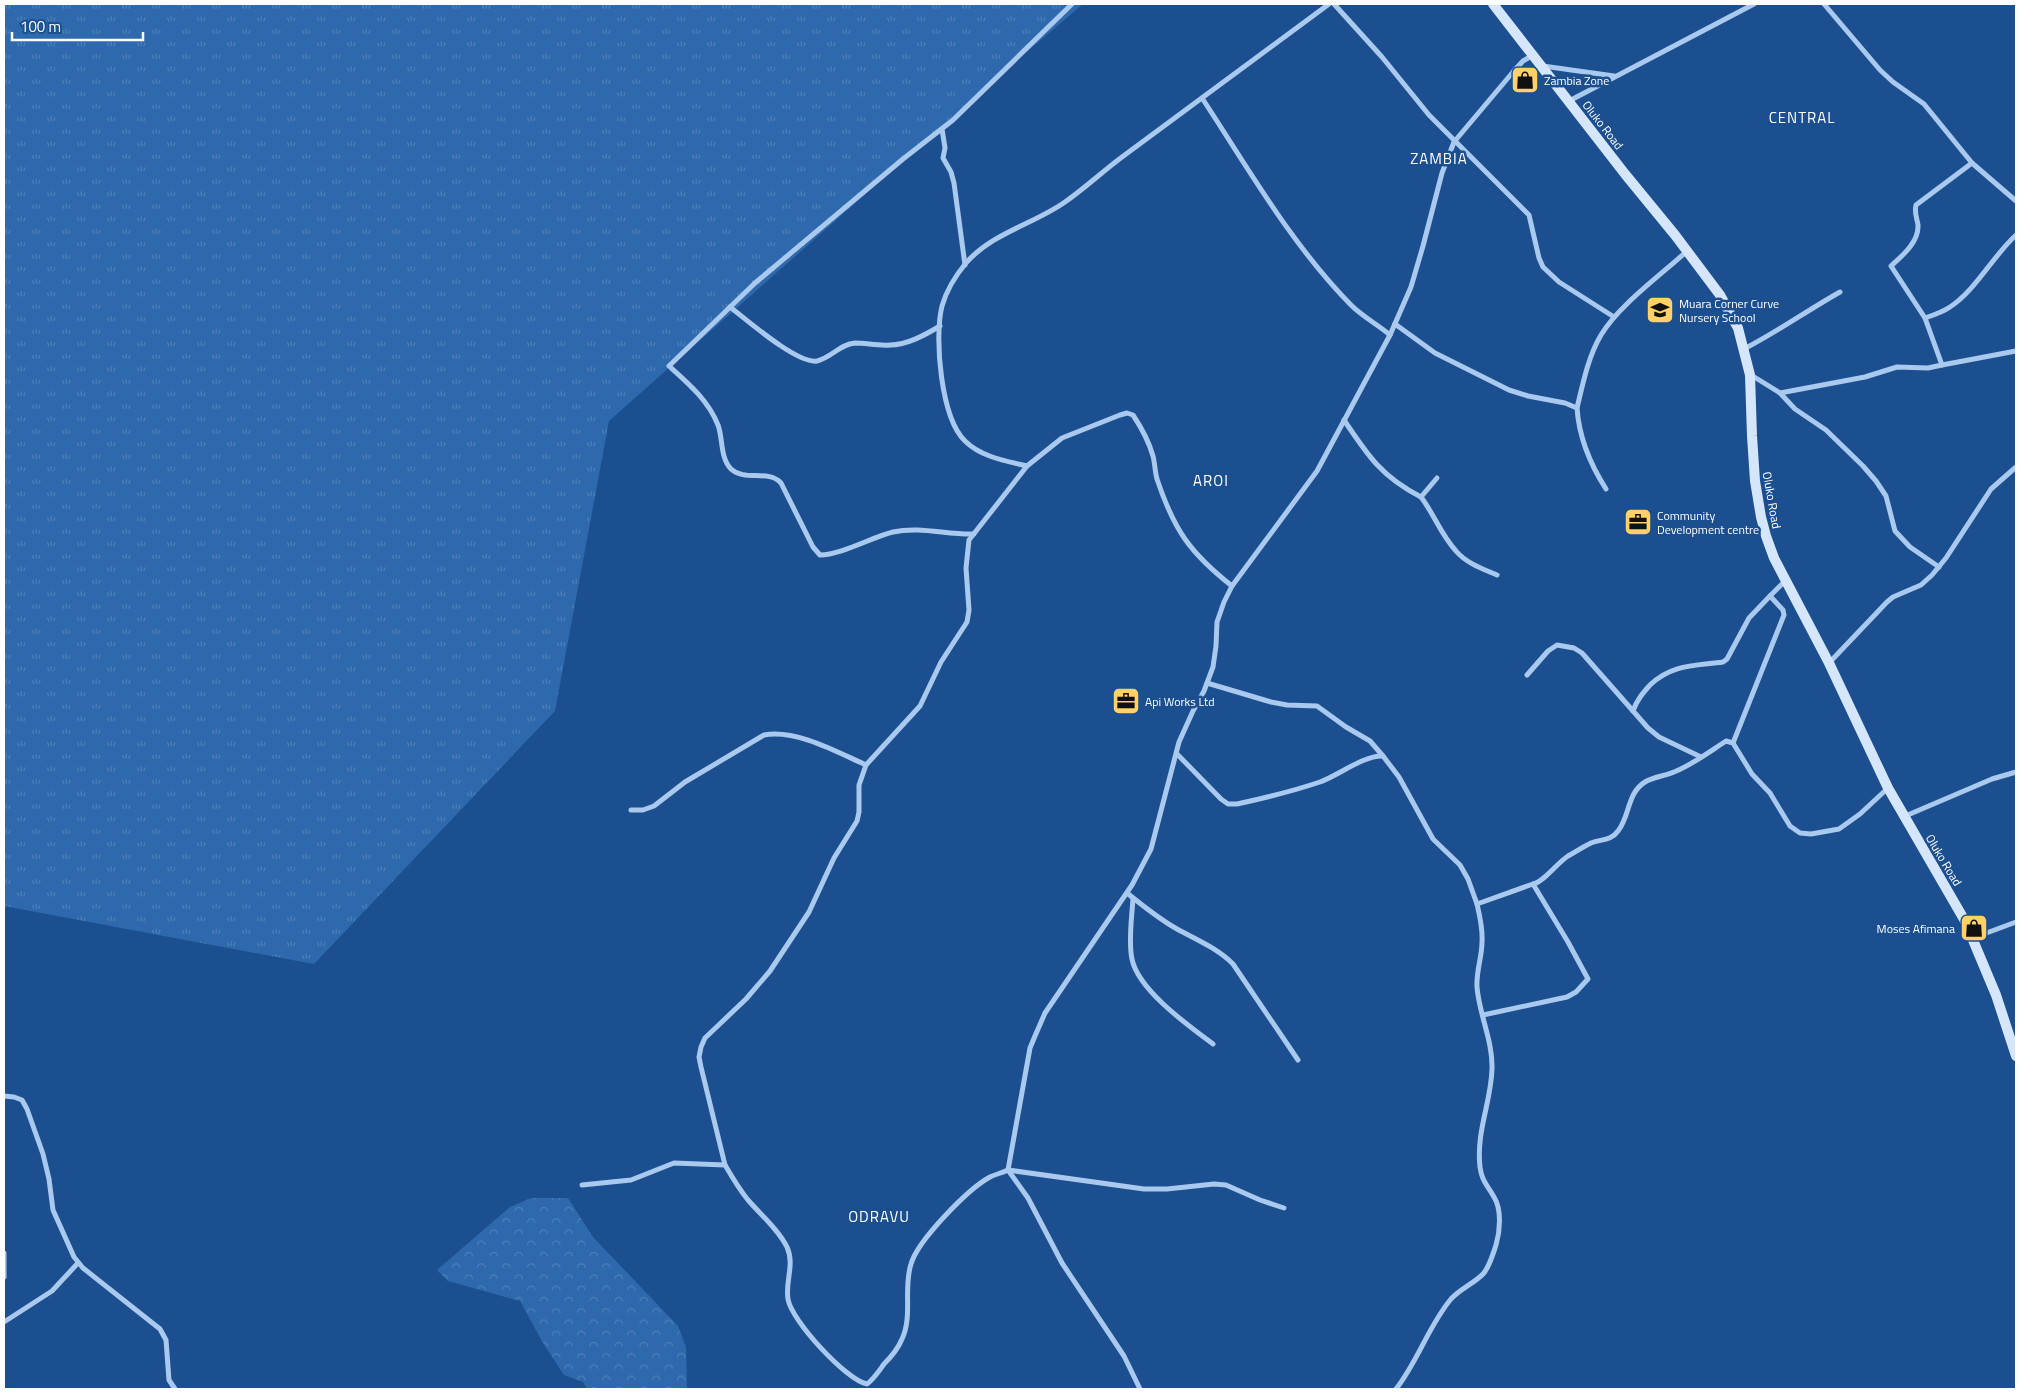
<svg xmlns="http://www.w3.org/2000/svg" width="2020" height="1393" viewBox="0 0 2020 1393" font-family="'Titillium Web',sans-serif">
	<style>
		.grass { fill: url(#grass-tufts) }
		.forest { fill: url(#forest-crowns) }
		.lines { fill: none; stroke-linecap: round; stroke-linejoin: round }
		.minor { stroke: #a9c9ee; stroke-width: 5 }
		.secondary { stroke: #d6e6fa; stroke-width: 10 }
		.labels { text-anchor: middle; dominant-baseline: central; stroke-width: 5; stroke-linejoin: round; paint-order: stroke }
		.poi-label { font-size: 12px; fill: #fff; stroke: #1b4f8f; text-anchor: start }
		.street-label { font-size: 12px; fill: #fff; stroke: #1b4f8f }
		.quarter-label { font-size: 15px; letter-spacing: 1px; fill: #fff; stroke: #1b4f8f }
	</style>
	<defs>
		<pattern id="grass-tufts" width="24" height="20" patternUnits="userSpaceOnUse" patternTransform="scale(1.25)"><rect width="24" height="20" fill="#2e69ad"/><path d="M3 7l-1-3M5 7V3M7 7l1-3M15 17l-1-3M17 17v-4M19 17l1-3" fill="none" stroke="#4d80b9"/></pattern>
		<pattern id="forest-crowns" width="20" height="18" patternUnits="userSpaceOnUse" patternTransform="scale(1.25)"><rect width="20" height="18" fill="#2e69ad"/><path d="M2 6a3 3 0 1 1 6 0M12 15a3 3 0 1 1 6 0" fill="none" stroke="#4d80b9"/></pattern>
	</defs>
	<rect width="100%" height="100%" fill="#1b4f8f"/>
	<path class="grass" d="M4 4H1083L1009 67 609 421 555 711 314 964 4 906Z"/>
	<path class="forest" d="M531 1198H568L593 1237 678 1326 686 1347 687 1389H587L583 1382 564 1375 543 1343 520 1301 448 1281 437 1270 510 1207Z"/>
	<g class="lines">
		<g class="minor">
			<path d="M1334 4 1382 57 1429 115 1529 215 1539 258 1543 267 1559 282 1614 317"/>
			<path d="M1824 4 1880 70 1893 82 1924 104 1972 163 2016 201"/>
			<path d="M1543 66 1614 76"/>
			<path d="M1202 98C1248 168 1291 244 1351 305 1363 317 1377 324 1390 335"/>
			<path d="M1569 101 1754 4"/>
			<path d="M942 129 945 148 943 158 951 172 954 183 965 265"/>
			<path d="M730 307C747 320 797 364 817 361 831 358 840 344 855 343 866 343 878 346 890 345 907 345 925 335 940 326"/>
			<path d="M1925 318C1934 315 1943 312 1950 307 1975 291 1993 256 2016 235"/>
			<path d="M1395 324 1435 353 1509 390 1528 396 1565 403 1577 408C1579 438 1590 464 1606 489"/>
			<path d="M1744 349C1777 332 1808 310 1840 292"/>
			<path d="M1942 365 2016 351"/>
			<path d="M1751 375 1780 393 1865 377 1897 367 1928 368 1942 365 1925 318 1891 266C1902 256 1919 242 1918 225 1917 218 1914 213 1916 205L1972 163"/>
			<path d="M1780 393 1795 409 1826 430 1863 466 1876 481 1886 496 1895 531 1910 547 1939 567"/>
			<path d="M1577 408C1583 383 1588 357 1601 335 1619 305 1661 275 1687 251"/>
			<path d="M1344 420C1368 456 1382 477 1421 497L1437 478"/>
			<path d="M1421 497C1434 514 1441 535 1456 551 1466 563 1483 569 1497 575"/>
			<path d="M974 534C947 535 920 526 893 532 872 537 841 555 820 555L813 547 781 483C768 469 745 482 731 469 720 458 723 438 718 425 708 400 688 383 669 366L755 283 903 159 953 120 1072 4"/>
			<path d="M1232 586C1190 553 1174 530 1157 479 1155 472 1155 464 1153 456 1149 442 1141 427 1133 415L1127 413 1120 415 1062 438 1027 466C1006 461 981 457 965 441 941 418 934 338 942 306 946 292 956 275 966 263 992 233 1034 224 1065 202 1085 188 1102 172 1122 157 1191 106 1260 55 1329 4"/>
			<path d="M1829 663 1887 602 1893 597 1921 585 1932 575 1946 558 1991 489 2016 467"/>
			<path d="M1527 675 1548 651 1557 645 1574 648 1582 653 1648 728 1659 737 1701 757"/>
			<path d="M1207 683 1271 702 1287 705 1317 706 1346 727 1370 741 1383 756"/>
			<path d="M1633 711C1637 700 1642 694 1650 685 1672 664 1695 666 1723 662L1727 659 1749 618 1770 596"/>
			<path d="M1733 743 1784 615 1783 610 1770 596 1786 580"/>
			<path d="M1177 754 1221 799 1228 804H1237C1265 798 1293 791 1320 782 1339 775 1364 755 1383 756L1399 777 1433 839 1460 865 1468 879 1477 904 1533 884 1568 942 1588 979 1576 992 1567 997 1483 1015"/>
			<path d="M631 810H643L654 806 685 782 764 735C796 729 837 752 866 765"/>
			<path d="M1903 817 1992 779 2016 772"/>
			<path d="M1533 884C1544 882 1557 863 1568 856 1575 852 1583 847 1591 843 1601 839 1611 841 1618 831 1630 816 1627 793 1645 782 1653 777 1665 776 1674 772 1692 765 1709 752 1726 741L1733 743 1752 774 1770 793 1790 826 1800 833 1811 834 1839 829 1860 814 1888 788"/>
			<path d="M1127 893C1143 906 1159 919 1177 929 1197 940 1217 948 1233 964L1298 1060"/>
			<path d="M1133 898C1132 917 1128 941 1132 959 1138 990 1189 1026 1213 1044"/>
			<path d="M1973 938 2016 922"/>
			<path d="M4 1096 14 1097 22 1100 27 1109 43 1154 49 1179 53 1210 74 1257 83 1268 160 1329 166 1340 169 1380 175 1389"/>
			<path d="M725 1165 701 1067 699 1057 701 1047 705 1038 746 999 770 971 809 912 834 858 857 821 859 812V785L866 765 920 706 941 662 967 622 969 610 966 568 969 540 1027 466"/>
			<path d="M582 1185 631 1180 674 1163 725 1165C732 1177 739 1189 748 1200 761 1215 778 1229 787 1247 795 1265 785 1281 788 1299 791 1320 846 1380 867 1384 874 1379 879 1371 884 1364 891 1357 898 1349 902 1339 913 1316 903 1288 911 1264 918 1240 968 1189 990 1177 996 1174 1002 1173 1008 1170L1144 1189H1167L1214 1184 1226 1185 1260 1200 1284 1208"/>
			<path d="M4 1253V1277"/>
			<path d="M4 1322 52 1291 78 1263"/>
			<path d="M1140 1389 1124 1356 1062 1263 1028 1198 1008 1170 1030 1048 1035 1036 1045 1013 1132 885 1151 849 1179 742 1193 711 1204 691 1213 667 1216 646 1217 622 1224 602 1232 586 1317 471 1390 335 1411 287 1423 246 1442 173 1454 142 1513 72 1523 61 1533 55"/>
			<path d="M1396 1389C1418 1361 1429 1325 1451 1299 1461 1288 1475 1283 1484 1273 1490 1265 1493 1254 1496 1245 1500 1231 1502 1210 1494 1197 1487 1184 1482 1182 1480 1167 1476 1131 1491 1103 1492 1069 1493 1041 1479 1014 1477 987 1476 971 1482 957 1482 942 1483 929 1480 917 1477 904"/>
		</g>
		<path class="secondary" d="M1493 4 1625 174 1675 235 1720 295 1738 328 1750 375 1752 436 1755 481 1761 517 1766 536 1774 558 1829 663 1888 788 1965 921 1996 995 2016 1056"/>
	</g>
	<defs>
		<g id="shop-square" transform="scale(1.4375)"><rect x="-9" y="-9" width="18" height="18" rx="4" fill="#ffd166" stroke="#1b4f8f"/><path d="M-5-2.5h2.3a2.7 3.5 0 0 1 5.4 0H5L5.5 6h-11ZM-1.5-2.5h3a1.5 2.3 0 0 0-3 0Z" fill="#111"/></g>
		<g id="school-square" transform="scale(1.4375)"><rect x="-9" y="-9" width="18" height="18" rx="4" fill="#ffd166" stroke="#1b4f8f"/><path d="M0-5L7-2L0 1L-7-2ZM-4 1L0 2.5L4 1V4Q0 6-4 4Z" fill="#111"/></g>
		<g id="office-square" transform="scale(1.4375)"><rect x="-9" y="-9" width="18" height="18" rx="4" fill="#ffd166" stroke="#1b4f8f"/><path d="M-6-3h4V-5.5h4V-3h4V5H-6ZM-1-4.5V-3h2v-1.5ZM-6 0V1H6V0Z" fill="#111"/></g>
	</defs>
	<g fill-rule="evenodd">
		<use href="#shop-square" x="1525" y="80"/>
		<use href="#school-square" x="1660" y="310"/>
		<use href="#office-square" x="1638" y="522"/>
		<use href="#office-square" x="1126" y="701"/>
		<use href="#shop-square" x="1974" y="928"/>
	</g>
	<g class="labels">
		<g class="poi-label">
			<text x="1544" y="80">Zambia Zone</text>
			<text x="1679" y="303">Muara Corner Curve<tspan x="1679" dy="14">Nursery School</tspan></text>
			<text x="1657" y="515">Community<tspan x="1657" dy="14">Development centre</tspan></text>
			<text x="1145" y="701">Api Works Ltd</text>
			<text x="1955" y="928" text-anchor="end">Moses Afimana</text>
		</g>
		<g class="street-label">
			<text transform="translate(1603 125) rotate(52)">Oluko Road</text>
			<text transform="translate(1772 500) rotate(80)">Oluko Road</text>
			<text transform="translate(1944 860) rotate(59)">Oluko Road</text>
		</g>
		<g class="quarter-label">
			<text x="1802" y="117">CENTRAL</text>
			<text x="1439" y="158">ZAMBIA</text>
			<text x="1211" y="480">AROI</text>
			<text x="879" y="1216">ODRAVU</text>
		</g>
	</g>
	<rect width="2020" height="1393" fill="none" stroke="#ffffff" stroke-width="10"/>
	<path d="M12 32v8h131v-8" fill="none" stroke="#ffffff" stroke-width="2.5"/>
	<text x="20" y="32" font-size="15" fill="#ffffff" stroke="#1b4f8f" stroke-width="4" paint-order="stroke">100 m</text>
</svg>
